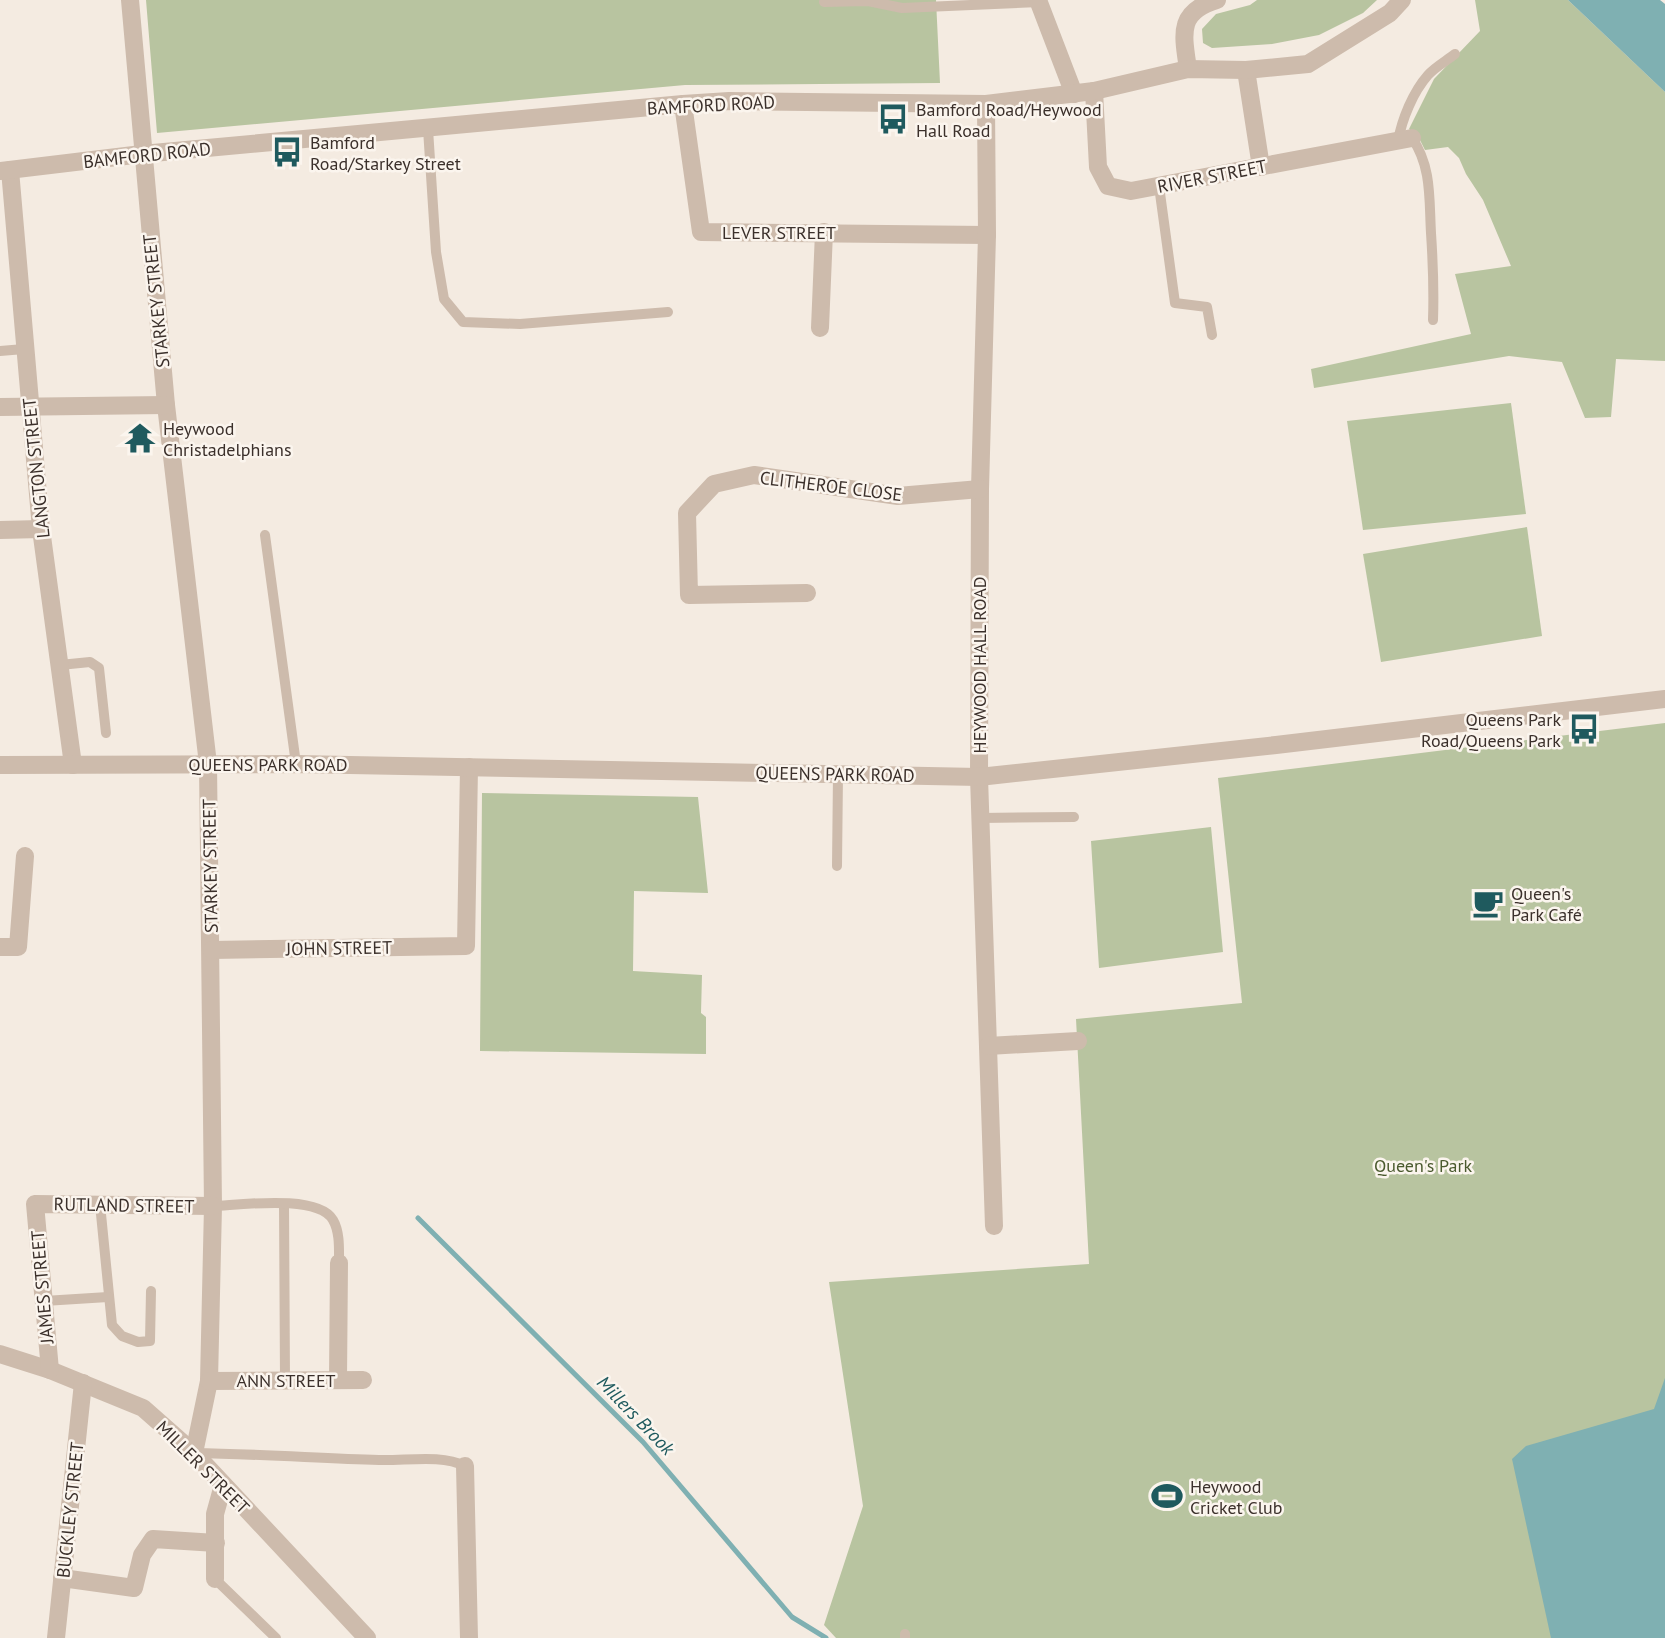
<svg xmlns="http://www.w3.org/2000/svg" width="1665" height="1638" viewBox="0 0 1665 1638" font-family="'PT Sans',sans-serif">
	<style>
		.green { fill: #b8c4a0 }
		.water { fill: #7fb0b2 }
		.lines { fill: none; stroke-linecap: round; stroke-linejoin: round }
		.stream { stroke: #7fb0b2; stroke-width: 5 }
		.service { stroke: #cdbbac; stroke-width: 10 }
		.minor { stroke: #cdbbac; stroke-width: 18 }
		.tertiary { stroke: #cdbbac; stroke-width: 18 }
		.labels { text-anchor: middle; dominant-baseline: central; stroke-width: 5; stroke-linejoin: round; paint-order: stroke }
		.street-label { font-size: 18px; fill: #3b302b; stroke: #fbf5ee }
		.poi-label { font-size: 18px; fill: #3b302b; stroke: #fbf5ee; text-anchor: start }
		.park-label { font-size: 18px; fill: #4a5a2e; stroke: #fbf5ee }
		.water-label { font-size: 19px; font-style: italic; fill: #1f5a5e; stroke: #fbf5ee }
	</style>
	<rect width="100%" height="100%" fill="#f4ebe1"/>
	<g class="green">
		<path d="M146 0H936L940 83 685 85 157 133Z"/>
		<path d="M1257 0H1377L1363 13 1319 35 1272 44 1212 48 1203 43 1202 29 1216 14 1250 5Z"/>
		<path d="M1475 0H1568L1665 92V361L1616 359 1611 417 1585 418 1562 362 1509 356 1314 388 1311 369 1471 334 1455 274 1511 266 1483 200 1466 174 1459 158 1448 147 1425 150 1418 136 1409 129 1434 79 1480 31Z"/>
		<path d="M1511 403 1526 514 1363 530 1347 421Z"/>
		<path d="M1527 527 1542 636 1381 662 1363 554Z"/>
		<path d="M1665 723V1638H836L824 1625 863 1506 829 1282 1089 1264 1076 1019 1242 1003 1218 778Z"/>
		<path d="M482 793 698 797 708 893 634 891 633 971 702 975 701 1013 706 1017V1054L480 1051Z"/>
		<path d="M1211 827 1223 952 1099 968 1091 841Z"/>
	</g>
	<g class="water">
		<path d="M1568 0H1660L1665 4V92Z"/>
		<path d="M1665 1378V1638H1551L1512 1459 1526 1446 1654 1409Z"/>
	</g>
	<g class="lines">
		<path class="stream" d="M418 1218 643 1442 792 1617 826 1638"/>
		<g class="service">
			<path d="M824 2 868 1 902 8 1039 2"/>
			<path d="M428 129 436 252 444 299 463 322 520 324 668 312"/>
			<path d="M1412 138C1432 167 1429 199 1431 233 1433 263 1434 291 1433 320"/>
			<path d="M1398 141C1402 119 1413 92 1428 75 1435 67 1446 61 1455 54"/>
			<path d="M1159 186 1175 303 1207 307 1212 335"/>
			<path d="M0 351 24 349"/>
			<path d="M265 535 296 764"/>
			<path d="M60 665 90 662 99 668 106 733"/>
			<path d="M980 818 1074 817"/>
			<path d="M837 866 838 774"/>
			<path d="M100 1204 112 1325 122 1336 138 1342 150 1341 151 1291"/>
			<path d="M284 1204 285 1380"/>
			<path d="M213 1206C240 1205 318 1194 333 1220 340 1232 339 1249 339 1263"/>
			<path d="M44 1301 108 1297"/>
			<path d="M194 1453C256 1454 317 1458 379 1460 406 1461 441 1454 465 1466"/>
			<path d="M215 1579 276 1638"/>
			<path d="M905 1634V1638"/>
		</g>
		<g class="minor">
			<path d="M130 0 166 405 208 764 213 1206 209 1381 194 1453"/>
			<path d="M1038 0 1074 94"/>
			<path d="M1188 69C1183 34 1177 12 1217 0"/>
			<path d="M1246 70 1261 167"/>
			<path d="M1094 91 1098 167 1108 186 1131 191 1412 138"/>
			<path d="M683 104 701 232 987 235"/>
			<path d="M986 104 987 235 980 489 979 777 994 1226"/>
			<path d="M10 170 41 529 73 765"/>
			<path d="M820 328 824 232"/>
			<path d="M0 407 166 405"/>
			<path d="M0 530 41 529"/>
			<path d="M807 593 689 595 687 513 714 484 754 475 898 496 980 489"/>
			<path d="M0 947H18L25 856"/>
			<path d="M212 950 466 946 469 767"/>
			<path d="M988 1046 1078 1041"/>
			<path d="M0 1354 50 1370 143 1408 194 1453 367 1638"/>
			<path d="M50 1370 35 1204 213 1206"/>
			<path d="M338 1380 339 1263"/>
			<path d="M209 1381 363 1380"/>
			<path d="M465 1466 469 1638"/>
			<path d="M62 1578 134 1588 142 1555 153 1539 216 1543"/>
			<path d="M215 1579V1514L223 1485"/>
			<path d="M56 1638 83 1383"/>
		</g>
		<g class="tertiary">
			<path d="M0 171 142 154 683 104 729 101 986 104 1094 91 1188 69 1246 70 1308 64 1390 13 1402 0"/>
			<path d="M0 765 296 764 979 777 1276 745 1665 699"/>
		</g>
	</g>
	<defs>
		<g id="bus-bare" transform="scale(2.415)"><path d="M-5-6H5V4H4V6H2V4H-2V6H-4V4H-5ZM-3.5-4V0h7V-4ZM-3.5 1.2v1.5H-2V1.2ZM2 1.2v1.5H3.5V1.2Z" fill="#1f5a5e" stroke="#fbf5ee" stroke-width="2.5" paint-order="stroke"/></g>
		<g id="temple-bare" transform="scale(2.415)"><path d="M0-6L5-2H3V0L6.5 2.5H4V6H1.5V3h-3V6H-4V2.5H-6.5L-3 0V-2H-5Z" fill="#1f5a5e" stroke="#fbf5ee" stroke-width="2.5" paint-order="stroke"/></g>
		<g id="cafe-bare" transform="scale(2.415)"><path d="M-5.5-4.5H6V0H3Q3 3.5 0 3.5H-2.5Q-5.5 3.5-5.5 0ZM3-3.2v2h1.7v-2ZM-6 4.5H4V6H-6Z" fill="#1f5a5e" stroke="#fbf5ee" stroke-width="2.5" paint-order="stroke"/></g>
		<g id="stadium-bare" transform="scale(2.415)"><path d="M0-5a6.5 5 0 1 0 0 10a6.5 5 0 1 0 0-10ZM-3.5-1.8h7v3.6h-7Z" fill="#1f5a5e" stroke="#fbf5ee" stroke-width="2.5" paint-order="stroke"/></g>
	</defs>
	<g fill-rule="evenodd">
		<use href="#bus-bare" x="893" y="119"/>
		<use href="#bus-bare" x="287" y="152"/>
		<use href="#temple-bare" x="140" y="438"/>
		<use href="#bus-bare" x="1584" y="729"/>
		<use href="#cafe-bare" x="1488" y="903"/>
		<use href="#stadium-bare" x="1167" y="1496"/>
	</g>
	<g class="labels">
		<g class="street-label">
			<text transform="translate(711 105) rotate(-3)">BAMFORD ROAD</text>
			<text transform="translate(147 155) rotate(-6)">BAMFORD ROAD</text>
			<text transform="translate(1212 176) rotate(-11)">RIVER STREET</text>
			<text x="779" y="232">LEVER STREET</text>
			<text transform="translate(156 301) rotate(-96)">STARKEY STREET</text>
			<text transform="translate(36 468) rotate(-96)">LANGTON STREET</text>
			<text transform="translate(831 486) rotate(7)">CLITHEROE CLOSE</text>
			<text transform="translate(979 665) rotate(-90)">HEYWOOD HALL ROAD</text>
			<text x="268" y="764">QUEENS PARK ROAD</text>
			<text transform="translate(835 774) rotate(1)">QUEENS PARK ROAD</text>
			<text transform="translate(210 866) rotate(-91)">STARKEY STREET</text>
			<text transform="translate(339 948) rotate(-1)">JOHN STREET</text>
			<text transform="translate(124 1205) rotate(1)">RUTLAND STREET</text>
			<text transform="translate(42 1287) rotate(-95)">JAMES STREET</text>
			<text x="286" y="1380">ANN STREET</text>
			<text transform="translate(203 1467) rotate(45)">MILLER STREET</text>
			<text transform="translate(70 1510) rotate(-84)">BUCKLEY STREET</text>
		</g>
		<g class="poi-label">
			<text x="916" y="109">Bamford Road/Heywood<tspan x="916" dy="21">Hall Road</tspan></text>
			<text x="310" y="142">Bamford<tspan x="310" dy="21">Road/Starkey Street</tspan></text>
			<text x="163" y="428">Heywood<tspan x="163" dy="21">Christadelphians</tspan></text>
			<text x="1561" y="719" text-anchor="end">Queens Park<tspan x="1561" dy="21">Road/Queens Park</tspan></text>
			<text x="1511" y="893">Queen's<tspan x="1511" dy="21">Park Café</tspan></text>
			<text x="1190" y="1486">Heywood<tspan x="1190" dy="21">Cricket Club</tspan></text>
		</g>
		<g class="park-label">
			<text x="1423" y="1165">Queen's Park</text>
		</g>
		<g class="water-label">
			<text transform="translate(636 1415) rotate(46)">Millers Brook</text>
		</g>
	</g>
</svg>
